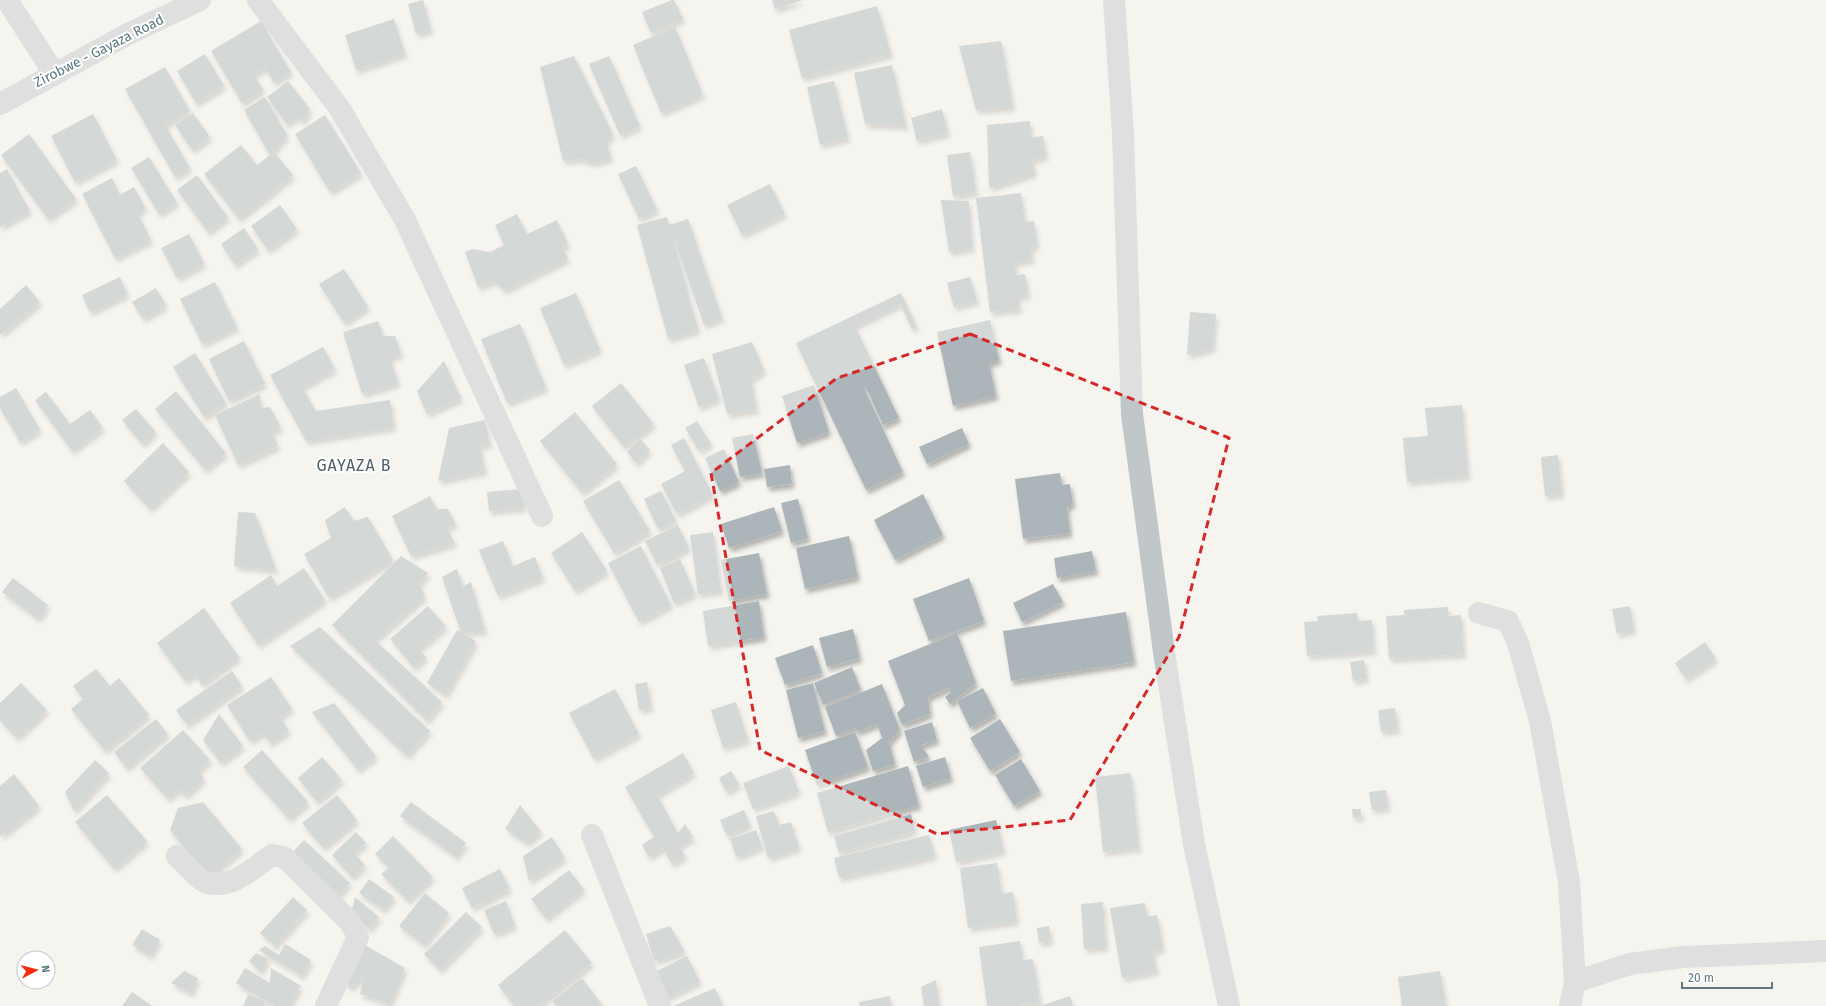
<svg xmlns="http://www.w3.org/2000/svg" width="1826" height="1006" viewBox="0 0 1826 1006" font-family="'Fira Sans',sans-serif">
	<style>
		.building { fill: #acb5b9; filter: url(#shadow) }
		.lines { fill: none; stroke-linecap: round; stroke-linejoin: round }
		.minor { stroke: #c1c6c9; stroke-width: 22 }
		.tertiary { stroke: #c1c6c9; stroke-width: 22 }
		.marked { fill: none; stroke: #d62828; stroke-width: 3; stroke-dasharray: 8 5; stroke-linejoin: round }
		.labels { text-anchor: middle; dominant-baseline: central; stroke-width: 4; stroke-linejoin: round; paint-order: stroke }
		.street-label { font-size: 14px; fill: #607884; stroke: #fff }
		.quarter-label { font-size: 16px; letter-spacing: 1px; fill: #4f6068; stroke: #fff }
	</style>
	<defs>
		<filter id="shadow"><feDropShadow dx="2.5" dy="4.5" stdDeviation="2" flood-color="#0004"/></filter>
	</defs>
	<rect width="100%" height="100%" fill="#f5f4ef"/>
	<g class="building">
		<path d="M423 0 431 30 416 34 408 4Z"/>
		<path d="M672 0H674L683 19 651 33 642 12Z"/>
		<path d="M772 0H803L775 9Z"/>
		<path d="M877 6 891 54 802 78 789 30Z"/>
		<path d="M394 19 405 54 356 70 345 35Z"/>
		<path d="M261 21 291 72 274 83 265 68 254 74 263 90 242 103 211 51Z"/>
		<path d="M675 27 703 95 661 113 633 45Z"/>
		<path d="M1001 41 1013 107 976 110 959 46Z"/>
		<path d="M205 54 224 86 196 103 177 71Z"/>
		<path d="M574 56 613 134 606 142 611 158 592 163 582 159 563 161 540 67Z"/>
		<path d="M609 56 640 126 620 135 589 64Z"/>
		<path d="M892 65 906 126 865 124 854 73Z"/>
		<path d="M165 67 190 111 165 125 190 168 175 177 125 89Z"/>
		<path d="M288 81 310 109 303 121 296 117 287 124 267 97Z"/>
		<path d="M834 81 848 138 820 145 807 87Z"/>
		<path d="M265 97 287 135 270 155 274 152 293 175 239 219 204 174 241 145 257 165 270 155 244 110Z"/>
		<path d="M942 109 948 133 917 141 911 118Z"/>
		<path d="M193 113 210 137 192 150 175 125Z"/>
		<path d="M93 114 117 160 75 182 51 136Z"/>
		<path d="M325 115 361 173 330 192 295 134Z"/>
		<path d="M1030 121 1031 138 1043 136 1046 156 1032 160 1035 173 989 188 987 125Z"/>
		<path d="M29 134 76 199 48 219 1 155Z"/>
		<path d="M970 152 976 193 953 196 947 155Z"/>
		<path d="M149 157 177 203 159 214 131 168Z"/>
		<path d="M636 166 657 210 639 219 618 174Z"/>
		<path d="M7 169 30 211 0 227V173Z"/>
		<path d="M197 175 228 217 208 232 177 190Z"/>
		<path d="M112 178 120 195 134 187 145 207 138 214 151 240 115 258 82 194Z"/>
		<path d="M770 184 785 214 742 235 727 205Z"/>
		<path d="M1021 193 1025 222 1034 221 1037 246 1031 247 1032 260 1015 262 1016 275 1025 274 1028 295 1018 297 1020 309 990 312 976 198Z"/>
		<path d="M941 200 969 201 972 248 949 252Z"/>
		<path d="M280 205 297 229 268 250 251 226Z"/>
		<path d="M517 214 527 234 557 220 568 244 562 247 568 259 505 290 494 281 478 287 465 252 472 249 490 252 504 245 495 225Z"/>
		<path d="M667 217 669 225 688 219 722 318 704 325 671 230 698 330 668 339 637 225Z"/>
		<path d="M244 228 258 249 235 265 221 244Z"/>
		<path d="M189 234 204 264 177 278 161 248Z"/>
		<path d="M344 269 368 307 344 323 319 284Z"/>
		<path d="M120 277 127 294 90 312 82 295Z"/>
		<path d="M970 277 977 301 954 307 947 283Z"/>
		<path d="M215 282 237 327 202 344 180 299Z"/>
		<path d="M26 285 40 302 0 335V309Z"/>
		<path d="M156 288 166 305 143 319 132 302Z"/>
		<path d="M576 293 600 350 564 365 540 308Z"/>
		<path d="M901 293 917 327 912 329 900 304 855 326 899 418 883 425 866 387 864 388 903 472 866 490 796 343Z"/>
		<path d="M1190 312 1216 314 1213 348 1187 355Z"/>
		<path d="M990 320 999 360 989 363 996 396 953 406 937 332Z"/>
		<path d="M378 321 383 336H395L401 354 390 358 398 383 362 394 343 332Z"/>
		<path d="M520 324 546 388 507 403 481 339Z"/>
		<path d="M244 341 265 384 229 401 209 359Z"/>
		<path d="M752 342 764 371 751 379 757 410 727 414 712 354Z"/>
		<path d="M323 347 335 369 302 387 316 411 390 400 394 427 306 441 270 375Z"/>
		<path d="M195 353 226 403 204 417 173 367Z"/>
		<path d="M704 358 719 399 699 407 684 365Z"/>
		<path d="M444 361 461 398 427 414 417 391Z"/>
		<path d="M621 383 654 424 624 447 592 406Z"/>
		<path d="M814 385 829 432 797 443 782 396Z"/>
		<path d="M16 388 40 430 20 442 0 408V397Z"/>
		<path d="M176 391 226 453 205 470 155 409Z"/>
		<path d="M46 392 70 424 90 410 103 428 72 451 35 400Z"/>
		<path d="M260 394 261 408 270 407 281 428 272 432 278 446 238 465 215 415Z"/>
		<path d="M1462 405 1468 476 1407 482 1403 438 1428 436 1425 408Z"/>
		<path d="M136 409 156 432 142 444 122 420Z"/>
		<path d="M575 412 617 464 582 493 540 441Z"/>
		<path d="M485 420 490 444 480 446 485 471 438 481 449 428Z"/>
		<path d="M697 421 711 444 699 451 685 428Z"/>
		<path d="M962 428 969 444 927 464 919 447Z"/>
		<path d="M753 434 762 473 740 477 732 438Z"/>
		<path d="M684 438 713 495 677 514 661 484 685 471 671 445Z"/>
		<path d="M640 439 650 450 636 463 627 452Z"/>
		<path d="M163 443 189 472 150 509 124 481Z"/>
		<path d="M724 449 739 482 720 491 705 458Z"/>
		<path d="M1558 455 1562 494 1545 496 1541 457Z"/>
		<path d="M790 465 792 484 767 487 764 469Z"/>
		<path d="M1060 473 1062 485 1070 484 1073 505 1067 506 1070 533 1023 539 1015 479Z"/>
		<path d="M619 480 650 531 614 553 583 501Z"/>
		<path d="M522 489 524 508 489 511 487 492Z"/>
		<path d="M661 491 676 521 658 529 644 499Z"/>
		<path d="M923 494 943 535 895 560 874 520Z"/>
		<path d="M430 496 437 509H448L456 525 446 527 455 543 411 556 392 516Z"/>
		<path d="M798 499 808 538 791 543 781 503Z"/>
		<path d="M345 507 354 521 368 517 393 560 329 598 304 554 331 538 325 520Z"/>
		<path d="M774 507 782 531 729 548 721 524Z"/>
		<path d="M238 512 255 513 276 570 234 566Z"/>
		<path d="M678 525 689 548 657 565 645 541Z"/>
		<path d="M582 532 607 571 575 591 551 553Z"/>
		<path d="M713 532 721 591 698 594 690 535Z"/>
		<path d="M849 536 858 577 805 589 796 548Z"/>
		<path d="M503 541 513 566 535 557 543 578 498 596 479 550Z"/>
		<path d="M641 546 671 605 639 622 608 563Z"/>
		<path d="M1092 551 1096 571 1057 578 1054 558Z"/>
		<path d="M759 553 767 594 729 601 721 560Z"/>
		<path d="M401 556 428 573 419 584 425 596 375 640 442 702 427 721 332 625Z"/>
		<path d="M680 559 695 594 674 603 660 568Z"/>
		<path d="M304 568 325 600 258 645 230 603 271 575 277 586Z"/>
		<path d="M457 569 463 586 471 582 485 631 461 633 442 577Z"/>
		<path d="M13 578 48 605 38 619 2 592Z"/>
		<path d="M969 578 984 621 929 641 913 599Z"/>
		<path d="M1053 584 1063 602 1022 622 1013 603Z"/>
		<path d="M759 601 764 637 708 646 703 611Z"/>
		<path d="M428 606 446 626 419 649 426 657 414 668 390 639Z"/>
		<path d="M1630 606 1634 630 1617 634 1612 609Z"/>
		<path d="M1448 607V616L1461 615 1464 654 1389 659 1386 616 1404 615V610Z"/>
		<path d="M204 608 239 657 202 685 195 674 185 681 157 643Z"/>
		<path d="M1126 612 1134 662 1011 681 1003 631Z"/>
		<path d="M1357 613 1358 621 1372 620 1374 651 1307 656 1304 622 1318 621 1317 616Z"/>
		<path d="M320 627 430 731 407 756 290 646Z"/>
		<path d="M853 629 860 658 827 667 819 638Z"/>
		<path d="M457 630 476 641 446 695 427 683Z"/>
		<path d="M957 633 976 683 950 704 945 697 951 692 949 688 928 697 930 714 902 725 897 713 905 705 888 661Z"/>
		<path d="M1705 642 1716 659 1686 679 1675 663Z"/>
		<path d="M813 645 822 673 785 685 775 658Z"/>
		<path d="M1364 660 1367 678 1353 681 1350 662Z"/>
		<path d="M852 667 861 690 823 705 814 683Z"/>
		<path d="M96 669 110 686 119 678 149 715 105 751 71 709 83 699 73 686Z"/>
		<path d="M232 671 242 686 187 725 176 710Z"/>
		<path d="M271 677 292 709 280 717 289 731 270 743 263 733 250 741 227 705Z"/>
		<path d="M647 682 651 708 639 710 635 684Z"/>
		<path d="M21 683 47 710 17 738 0 721V703Z"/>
		<path d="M813 683 825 731 798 738 786 690Z"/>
		<path d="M882 684 900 730 889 742 895 764 873 771 866 750 882 738 877 724 857 732 856 728 836 736 825 707Z"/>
		<path d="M983 688 996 714 970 728 957 701Z"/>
		<path d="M615 689 639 734 594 759 569 713Z"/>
		<path d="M736 702 748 740 723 748 711 710Z"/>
		<path d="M334 703 376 756 358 770 312 712Z"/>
		<path d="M1395 708 1398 730 1381 732 1378 710Z"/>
		<path d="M219 714 243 746 221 763 203 740Z"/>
		<path d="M156 719 168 734 126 768 114 752Z"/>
		<path d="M1000 719 1020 752 990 771 970 738Z"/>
		<path d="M932 722 937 740 921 745 929 757 914 762 904 731Z"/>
		<path d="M183 730 210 760 198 771 204 779 185 796 179 789 168 799 140 768Z"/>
		<path d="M855 732 868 767 817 785 805 750Z"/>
		<path d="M262 750 308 802 289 819 243 767Z"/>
		<path d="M683 753 694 773 657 795 678 833 685 824 693 838 679 846 685 856 672 864 663 848 649 857 642 845 654 837 625 787Z"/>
		<path d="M322 757 342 780 317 802 298 778Z"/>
		<path d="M945 757 951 778 923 787 916 766Z"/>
		<path d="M1021 759 1040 791 1014 806 995 775Z"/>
		<path d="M95 760 109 773 74 811 65 792Z"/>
		<path d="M789 766 799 792 753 809 743 783Z"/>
		<path d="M908 766 919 805 828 832 817 793Z"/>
		<path d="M731 771 739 785 726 792 719 778Z"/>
		<path d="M1131 773 1139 848 1103 852 1095 777Z"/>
		<path d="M14 774 39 806 0 837V786Z"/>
		<path d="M1386 790 1388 808 1372 810 1369 792Z"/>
		<path d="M107 795 147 841 114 869 75 822Z"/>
		<path d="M337 795 357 820 323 848 302 823Z"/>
		<path d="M203 802 242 849 208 877 170 830 178 808Z"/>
		<path d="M411 802 466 843 456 857 400 816Z"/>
		<path d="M520 805 541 832 527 843 505 829Z"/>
		<path d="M1352 809H1361V817L1353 818Z"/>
		<path d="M744 810 750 825 727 836 720 820Z"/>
		<path d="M774 811 779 825 791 822 799 848 768 858 756 816Z"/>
		<path d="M911 814 915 831 839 853 834 836Z"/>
		<path d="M996 820 1004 851 956 862 949 830Z"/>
		<path d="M756 830 762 847 736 857 730 839Z"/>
		<path d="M356 832 366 843 354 853 365 865 352 877 332 855Z"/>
		<path d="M929 835 935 856 839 878 834 858Z"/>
		<path d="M393 836 433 877 408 901 381 874 389 868 375 854Z"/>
		<path d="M552 837 565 858 529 881 523 856Z"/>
		<path d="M304 840 350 883 338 896 292 853Z"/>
		<path d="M997 863 1002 894 1013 892 1017 921 968 928 960 868Z"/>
		<path d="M500 869 510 889 472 908 462 888Z"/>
		<path d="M569 870 584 889 546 919 531 899Z"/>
		<path d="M369 879 394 897 384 910 359 893Z"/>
		<path d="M425 893 449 913 424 945 399 926Z"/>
		<path d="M293 897 307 910 275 946 260 933Z"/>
		<path d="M355 897 379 917 370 929 351 913Z"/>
		<path d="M506 901 515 926 494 934 484 910Z"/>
		<path d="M1103 902 1106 947 1084 949 1081 904Z"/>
		<path d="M1145 903 1147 917 1157 915 1163 949 1153 951 1157 971 1122 978 1110 908Z"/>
		<path d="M466 912 482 927 440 970 424 954Z"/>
		<path d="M670 926 685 952 654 961 646 934Z"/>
		<path d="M1049 926 1051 941 1039 943 1037 928Z"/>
		<path d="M142 929 160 940 150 956 132 945Z"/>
		<path d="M565 930 592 963 539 1006H514L498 985Z"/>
		<path d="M1020 941 1023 960 1033 959 1040 1003 1018 1006H987L979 947Z"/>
		<path d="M285 944 311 960 302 976 259 950 265 946 279 955Z"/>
		<path d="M363 944 405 968 390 1004 360 994 364 976 351 988 343 981Z"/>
		<path d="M256 953 268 959 261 972 249 961Z"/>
		<path d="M687 956 700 981 666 998 653 973Z"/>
		<path d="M245 968 270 983 271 968 301 986 289 1006H275L236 983Z"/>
		<path d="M184 971 198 978 191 993 171 983Z"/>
		<path d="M1440 971 1446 1006H1402L1398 977Z"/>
		<path d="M582 978 603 1006H556L552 1001Z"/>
		<path d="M936 980 939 1006H924L921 987Z"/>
		<path d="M715 988 723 1006H673Z"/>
		<path d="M132 992 152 1006H122Z"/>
		<path d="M248 994 266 1002 264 1006H243Z"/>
		<path d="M890 996 891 1006H860L859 1002Z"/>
		<path d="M1070 996 1073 1006H1040Z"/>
	</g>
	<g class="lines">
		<g class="minor">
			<path d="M7 0 54 73"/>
			<path d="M258 0 340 109 405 220 542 516"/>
			<path d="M1114 0 1123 134 1132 414 1164 652 1194 844 1229 1006"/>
			<path d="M1479 613 1508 621 1518 643 1540 721 1569 882 1575 982 1570 1006"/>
			<path d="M592 835 660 1006"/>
			<path d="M177 856C184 862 197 879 205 882 231 891 253 868 272 855L284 857 351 923 358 937 326 1006"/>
			<path d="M1575 982 1630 964 1683 957 1826 951"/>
		</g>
		<path class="tertiary" d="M0 104 128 34 200 0"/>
	</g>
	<path d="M0 0H1826V1006H0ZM970 334 1229 438 1179 637 1070 820 937 834 760 750 711 473 837 378Z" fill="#f5f4ef" fill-opacity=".55" fill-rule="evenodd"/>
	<path class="marked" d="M970 334 1229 438 1179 637 1070 820 937 834 760 750 711 473 837 378Z"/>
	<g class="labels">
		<g class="street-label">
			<text transform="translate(99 51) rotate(-27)">Zirobwe - Gayaza Road</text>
		</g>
		<g class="quarter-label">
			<text x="354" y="465">GAYAZA B</text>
		</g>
	</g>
	<g transform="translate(36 970) rotate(83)"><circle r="19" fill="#ffffff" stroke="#bfc9ce"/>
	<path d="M0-3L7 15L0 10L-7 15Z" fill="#f52a0f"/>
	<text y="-6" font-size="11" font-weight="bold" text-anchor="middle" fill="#607884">N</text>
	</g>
	<path d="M1682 982v6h90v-6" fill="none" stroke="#607884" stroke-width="2"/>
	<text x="1688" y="982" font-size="12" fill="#607884" stroke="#ffffff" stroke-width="3" paint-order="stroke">20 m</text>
</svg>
